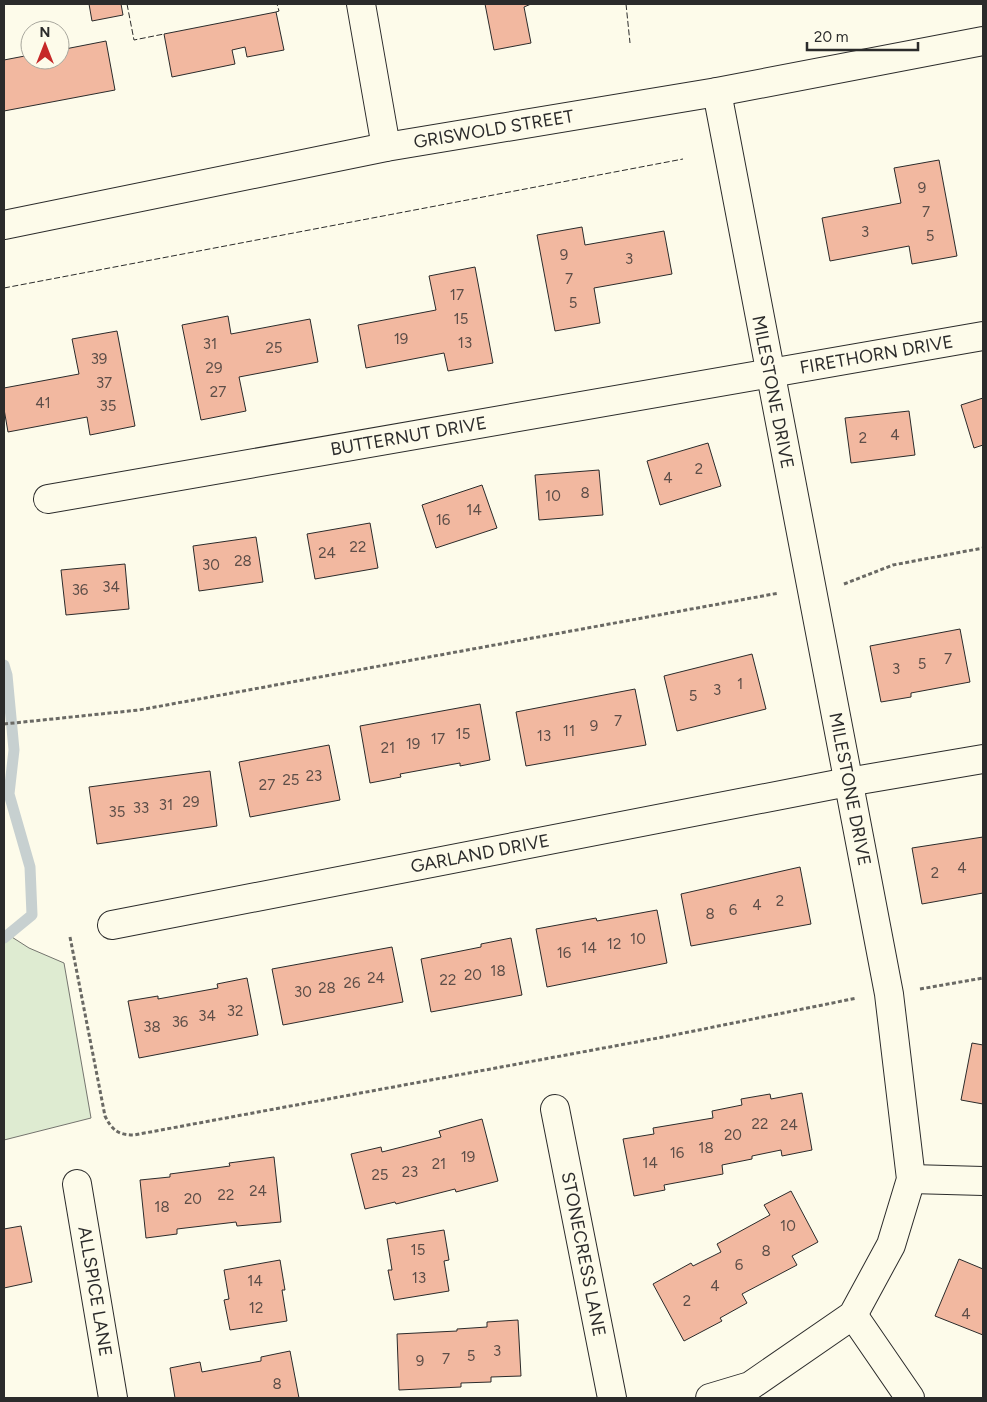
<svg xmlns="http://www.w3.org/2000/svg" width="987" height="1402" viewBox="0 0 987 1402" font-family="Figtree,sans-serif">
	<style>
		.green { fill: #deebd1; stroke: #74746e }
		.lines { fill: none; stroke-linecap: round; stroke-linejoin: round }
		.stream { stroke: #c7d0d0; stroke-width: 11 }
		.building { fill: #f2b8a0; stroke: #2b2b2b }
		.minor-casing { stroke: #2b2b2b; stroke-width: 30 }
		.major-casing { stroke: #2b2b2b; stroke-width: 30 }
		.path { stroke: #6a6964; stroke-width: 3; stroke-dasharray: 4 2.5; stroke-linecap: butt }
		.minor { stroke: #fdfbea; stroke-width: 28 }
		.major { stroke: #fdfbea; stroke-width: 28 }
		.fence { stroke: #2b2b2b; stroke-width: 1; stroke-dasharray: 6 2.5; stroke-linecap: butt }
		.labels { text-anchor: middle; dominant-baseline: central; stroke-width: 4; stroke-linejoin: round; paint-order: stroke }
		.number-label { font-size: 15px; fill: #5d4e48 }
		.street-label { font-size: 18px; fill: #2b2b2b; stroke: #fdfbea }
	</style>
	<rect width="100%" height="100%" fill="#fdfbea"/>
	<path class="green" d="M4 932 29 948 64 963 91 1118 4 1140Z"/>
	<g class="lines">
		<path class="stream" d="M4 665 7 675 14 750 9 794 30 867 32 915 4 938"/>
	</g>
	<g class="building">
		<path d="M89 4H121L123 15 92 21Z"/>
		<path d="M485 4H531L524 7 531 43 494 50Z"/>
		<path d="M276 12 284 50 247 57 245 47 232 50 235 64 172 77 164 34Z"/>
		<path d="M106 41 115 90 4 111V60L30 55V60H60V50Z"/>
		<path d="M939 160 957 256 912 264 909 246 830 261 822 218 901 203 894 168Z"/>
		<path d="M582 227 585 245 664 231 672 274 594 288 600 323 555 331 537 235Z"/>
		<path d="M475 267 493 363 448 371 444 353 366 368 358 325 436 310 429 276Z"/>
		<path d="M228 316 231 334 310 319 318 362 239 377 246 411 201 420 182 325Z"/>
		<path d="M117 331 135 426 90 435 87 417 8 432 4 409V388L79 374 72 339Z"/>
		<path d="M983 398V445L974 448 961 405Z"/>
		<path d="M909 411 915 455 851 463 845 418Z"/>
		<path d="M708 443 721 486 660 505 647 461Z"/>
		<path d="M599 470 603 515 539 520 535 475Z"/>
		<path d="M482 485 497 528 436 548 422 505Z"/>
		<path d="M370 523 378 568 315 579 307 534Z"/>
		<path d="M256 537 263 582 199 591 193 546Z"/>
		<path d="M125 564 129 609 66 615 61 570Z"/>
		<path d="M960 629 970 682 911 693V697L881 702 870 646Z"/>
		<path d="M752 654 766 709 677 731 664 676Z"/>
		<path d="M635 689 646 745 526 766 516 712Z"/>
		<path d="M480 704 490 760 460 766V763L400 774 401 777 370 783 360 726Z"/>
		<path d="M329 745 340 800 250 817 239 762Z"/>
		<path d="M210 771 217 826 97 844 89 787Z"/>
		<path d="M983 837V893L922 904 912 848Z"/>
		<path d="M800 867 811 924 691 946 681 894Z"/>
		<path d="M657 910 667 963 547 987 536 929 596 918 597 921Z"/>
		<path d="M511 938 522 995 431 1012 421 959 481 947V944Z"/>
		<path d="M392 947 403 1002 283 1025 272 969Z"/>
		<path d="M247 978 258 1035 139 1058 128 1001 158 996V999L218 988 217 984Z"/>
		<path d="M972 1043 983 1045V1104L961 1100Z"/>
		<path d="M802 1093 812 1150 782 1156 781 1150 752 1156V1159L722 1165 723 1174 664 1185 665 1190 634 1196 623 1139 654 1134 653 1128 713 1118 712 1111 742 1105 741 1099 770 1094 771 1099Z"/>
		<path d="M482 1119 498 1181 456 1192 455 1189 396 1204 395 1202 365 1209 351 1154 381 1147 382 1152 441 1137 439 1131Z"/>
		<path d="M274 1157 281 1222 237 1226 236 1222 177 1229V1234L146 1238 140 1180 170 1177V1174L230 1166 229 1163Z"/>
		<path d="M791 1191 818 1242 792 1256 797 1265 742 1294 747 1303 720 1318 722 1321 684 1341 653 1284 691 1263 693 1266 721 1252 717 1244 770 1215 764 1205Z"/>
		<path d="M21 1226 32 1282 4 1288V1229Z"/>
		<path d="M444 1230 449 1260 444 1261 449 1291 394 1300 388 1270H392L387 1239Z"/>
		<path d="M959 1259 983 1269V1335L935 1316Z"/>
		<path d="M280 1260 285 1290H282L287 1321 230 1330 224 1300 229 1299 224 1270Z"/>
		<path d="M518 1320 521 1376 491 1377V1382L461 1383V1387L399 1390 397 1334 457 1331V1329L487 1327V1322Z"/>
		<path d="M290 1351 299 1398H175L170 1368 200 1362 202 1372 261 1361V1357Z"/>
	</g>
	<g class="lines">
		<g class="minor-casing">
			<g id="minor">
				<path d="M361 4 386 147"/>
				<path id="s1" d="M48 499 983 336"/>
				<path id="s2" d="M112 925 848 782 983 759"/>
				<path id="s3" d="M555 1109 612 1398"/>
				<path d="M911 1179 983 1181"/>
				<path id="s4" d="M77 1184 113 1398"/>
				<path d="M853 1315 910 1398"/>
				<path d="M710 1398 750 1386 853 1315 891 1245 911 1179 889 994 717 92"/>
			</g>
		</g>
		<g class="major-casing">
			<g id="major">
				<path id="s5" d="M4 225 386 147 717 92 983 41"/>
			</g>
		</g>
		<g class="path">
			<path d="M844 584 893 565 983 548"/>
			<path d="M4 724 139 710 779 593"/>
			<path d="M70 937 105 1116C112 1130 118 1135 134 1135L674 1035 857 998"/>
			<path d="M920 989 983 978"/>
		</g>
		<use href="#minor" class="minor"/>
		<use href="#major" class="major"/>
		<g class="fence">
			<path d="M127 4 134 40 164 34"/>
			<path d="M626 4 630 43"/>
			<path d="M276 12 279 11 277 4H280"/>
			<path d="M4 288 683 159"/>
		</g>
	</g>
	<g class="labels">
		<g class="number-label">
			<text x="922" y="188">9</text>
			<text x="926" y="212">7</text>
			<text x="865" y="232">3</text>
			<text x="930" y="236">5</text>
			<text x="564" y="255">9</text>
			<text x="629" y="259">3</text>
			<text x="569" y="279">7</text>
			<text x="457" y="295">17</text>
			<text x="573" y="303">5</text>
			<text x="461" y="319">15</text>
			<text x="401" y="339">19</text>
			<text x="465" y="343">13</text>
			<text x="210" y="344">31</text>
			<text x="274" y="348">25</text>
			<text x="99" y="359">39</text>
			<text x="214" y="368">29</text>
			<text x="104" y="383">37</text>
			<text x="218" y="392">27</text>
			<text x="43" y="403">41</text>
			<text x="108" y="406">35</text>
			<text x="895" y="435">4</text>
			<text x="863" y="438">2</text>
			<text x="699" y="469">2</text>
			<text x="668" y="478">4</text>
			<text x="585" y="493">8</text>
			<text x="553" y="496">10</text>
			<text x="474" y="510">14</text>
			<text x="443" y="520">16</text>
			<text x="358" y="547">22</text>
			<text x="327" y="553">24</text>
			<text x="243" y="561">28</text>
			<text x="211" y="565">30</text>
			<text x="111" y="587">34</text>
			<text x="80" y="590">36</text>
			<text x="948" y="659">7</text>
			<text x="922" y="664">5</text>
			<text x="896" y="669">3</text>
			<text x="740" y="684">1</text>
			<text x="717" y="690">3</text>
			<text x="693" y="696">5</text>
			<text x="618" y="721">7</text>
			<text x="594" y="726">9</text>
			<text x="569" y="731">11</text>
			<text x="463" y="734">15</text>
			<text x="544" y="736">13</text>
			<text x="438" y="739">17</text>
			<text x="413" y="744">19</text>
			<text x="388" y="748">21</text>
			<text x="314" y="776">23</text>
			<text x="291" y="780">25</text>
			<text x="267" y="785">27</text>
			<text x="191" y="802">29</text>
			<text x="166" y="805">31</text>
			<text x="141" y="808">33</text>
			<text x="117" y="812">35</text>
			<text x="962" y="868">4</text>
			<text x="935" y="873">2</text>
			<text x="780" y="901">2</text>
			<text x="757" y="905">4</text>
			<text x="733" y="910">6</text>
			<text x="710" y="914">8</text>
			<text x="638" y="939">10</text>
			<text x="614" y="944">12</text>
			<text x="589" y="948">14</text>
			<text x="564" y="953">16</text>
			<text x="498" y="971">18</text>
			<text x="473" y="975">20</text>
			<text x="376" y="978">24</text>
			<text x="448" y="980">22</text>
			<text x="352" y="983">26</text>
			<text x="327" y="988">28</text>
			<text x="303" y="992">30</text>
			<text x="235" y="1011">32</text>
			<text x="207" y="1016">34</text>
			<text x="180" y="1022">36</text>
			<text x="152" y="1027">38</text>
			<text x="760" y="1124">22</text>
			<text x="789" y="1125">24</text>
			<text x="733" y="1135">20</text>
			<text x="706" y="1148">18</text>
			<text x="677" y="1153">16</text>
			<text x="468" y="1157">19</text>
			<text x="650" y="1163">14</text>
			<text x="439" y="1164">21</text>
			<text x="410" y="1172">23</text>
			<text x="380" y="1175">25</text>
			<text x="258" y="1191">24</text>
			<text x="226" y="1195">22</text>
			<text x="193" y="1199">20</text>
			<text x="162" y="1207">18</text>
			<text x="788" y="1226">10</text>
			<text x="418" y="1250">15</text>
			<text x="766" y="1251">8</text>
			<text x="739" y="1265">6</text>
			<text x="419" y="1278">13</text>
			<text x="255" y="1281">14</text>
			<text x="715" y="1286">4</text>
			<text x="687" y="1301">2</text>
			<text x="256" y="1308">12</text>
			<text x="966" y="1314">4</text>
			<text x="497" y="1351">3</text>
			<text x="471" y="1356">5</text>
			<text x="446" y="1359">7</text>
			<text x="420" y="1361">9</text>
			<text x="277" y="1384">8</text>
		</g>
		<g class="street-label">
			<text stroke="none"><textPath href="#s5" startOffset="499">GRISWOLD STREET</textPath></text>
			<text stroke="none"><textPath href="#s1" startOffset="841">FIRETHORN DRIVE</textPath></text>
			<text transform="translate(773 392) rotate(79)">MILESTONE DRIVE</text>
			<text stroke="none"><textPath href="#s1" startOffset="366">BUTTERNUT DRIVE</textPath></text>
			<text transform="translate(850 789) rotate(79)">MILESTONE DRIVE</text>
			<text stroke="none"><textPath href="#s2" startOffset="375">GARLAND DRIVE</textPath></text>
			<text stroke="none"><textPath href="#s3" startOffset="148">STONECRESS LANE</textPath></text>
			<text stroke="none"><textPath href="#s4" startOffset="109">ALLSPICE LANE</textPath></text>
		</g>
	</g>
	<rect width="987" height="1402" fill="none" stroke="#2b2b2b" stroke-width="10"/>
	<g transform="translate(45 45)"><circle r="24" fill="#fdfbea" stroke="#a9a89e"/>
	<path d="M0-4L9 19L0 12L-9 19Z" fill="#c62828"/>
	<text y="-8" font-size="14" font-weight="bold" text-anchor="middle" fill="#2b2b2b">N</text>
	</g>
	<path d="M807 42v8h111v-8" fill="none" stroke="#2b2b2b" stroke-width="2.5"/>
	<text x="814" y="42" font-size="15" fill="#2b2b2b" stroke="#fdfbea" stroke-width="4" paint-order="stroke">20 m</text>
</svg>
